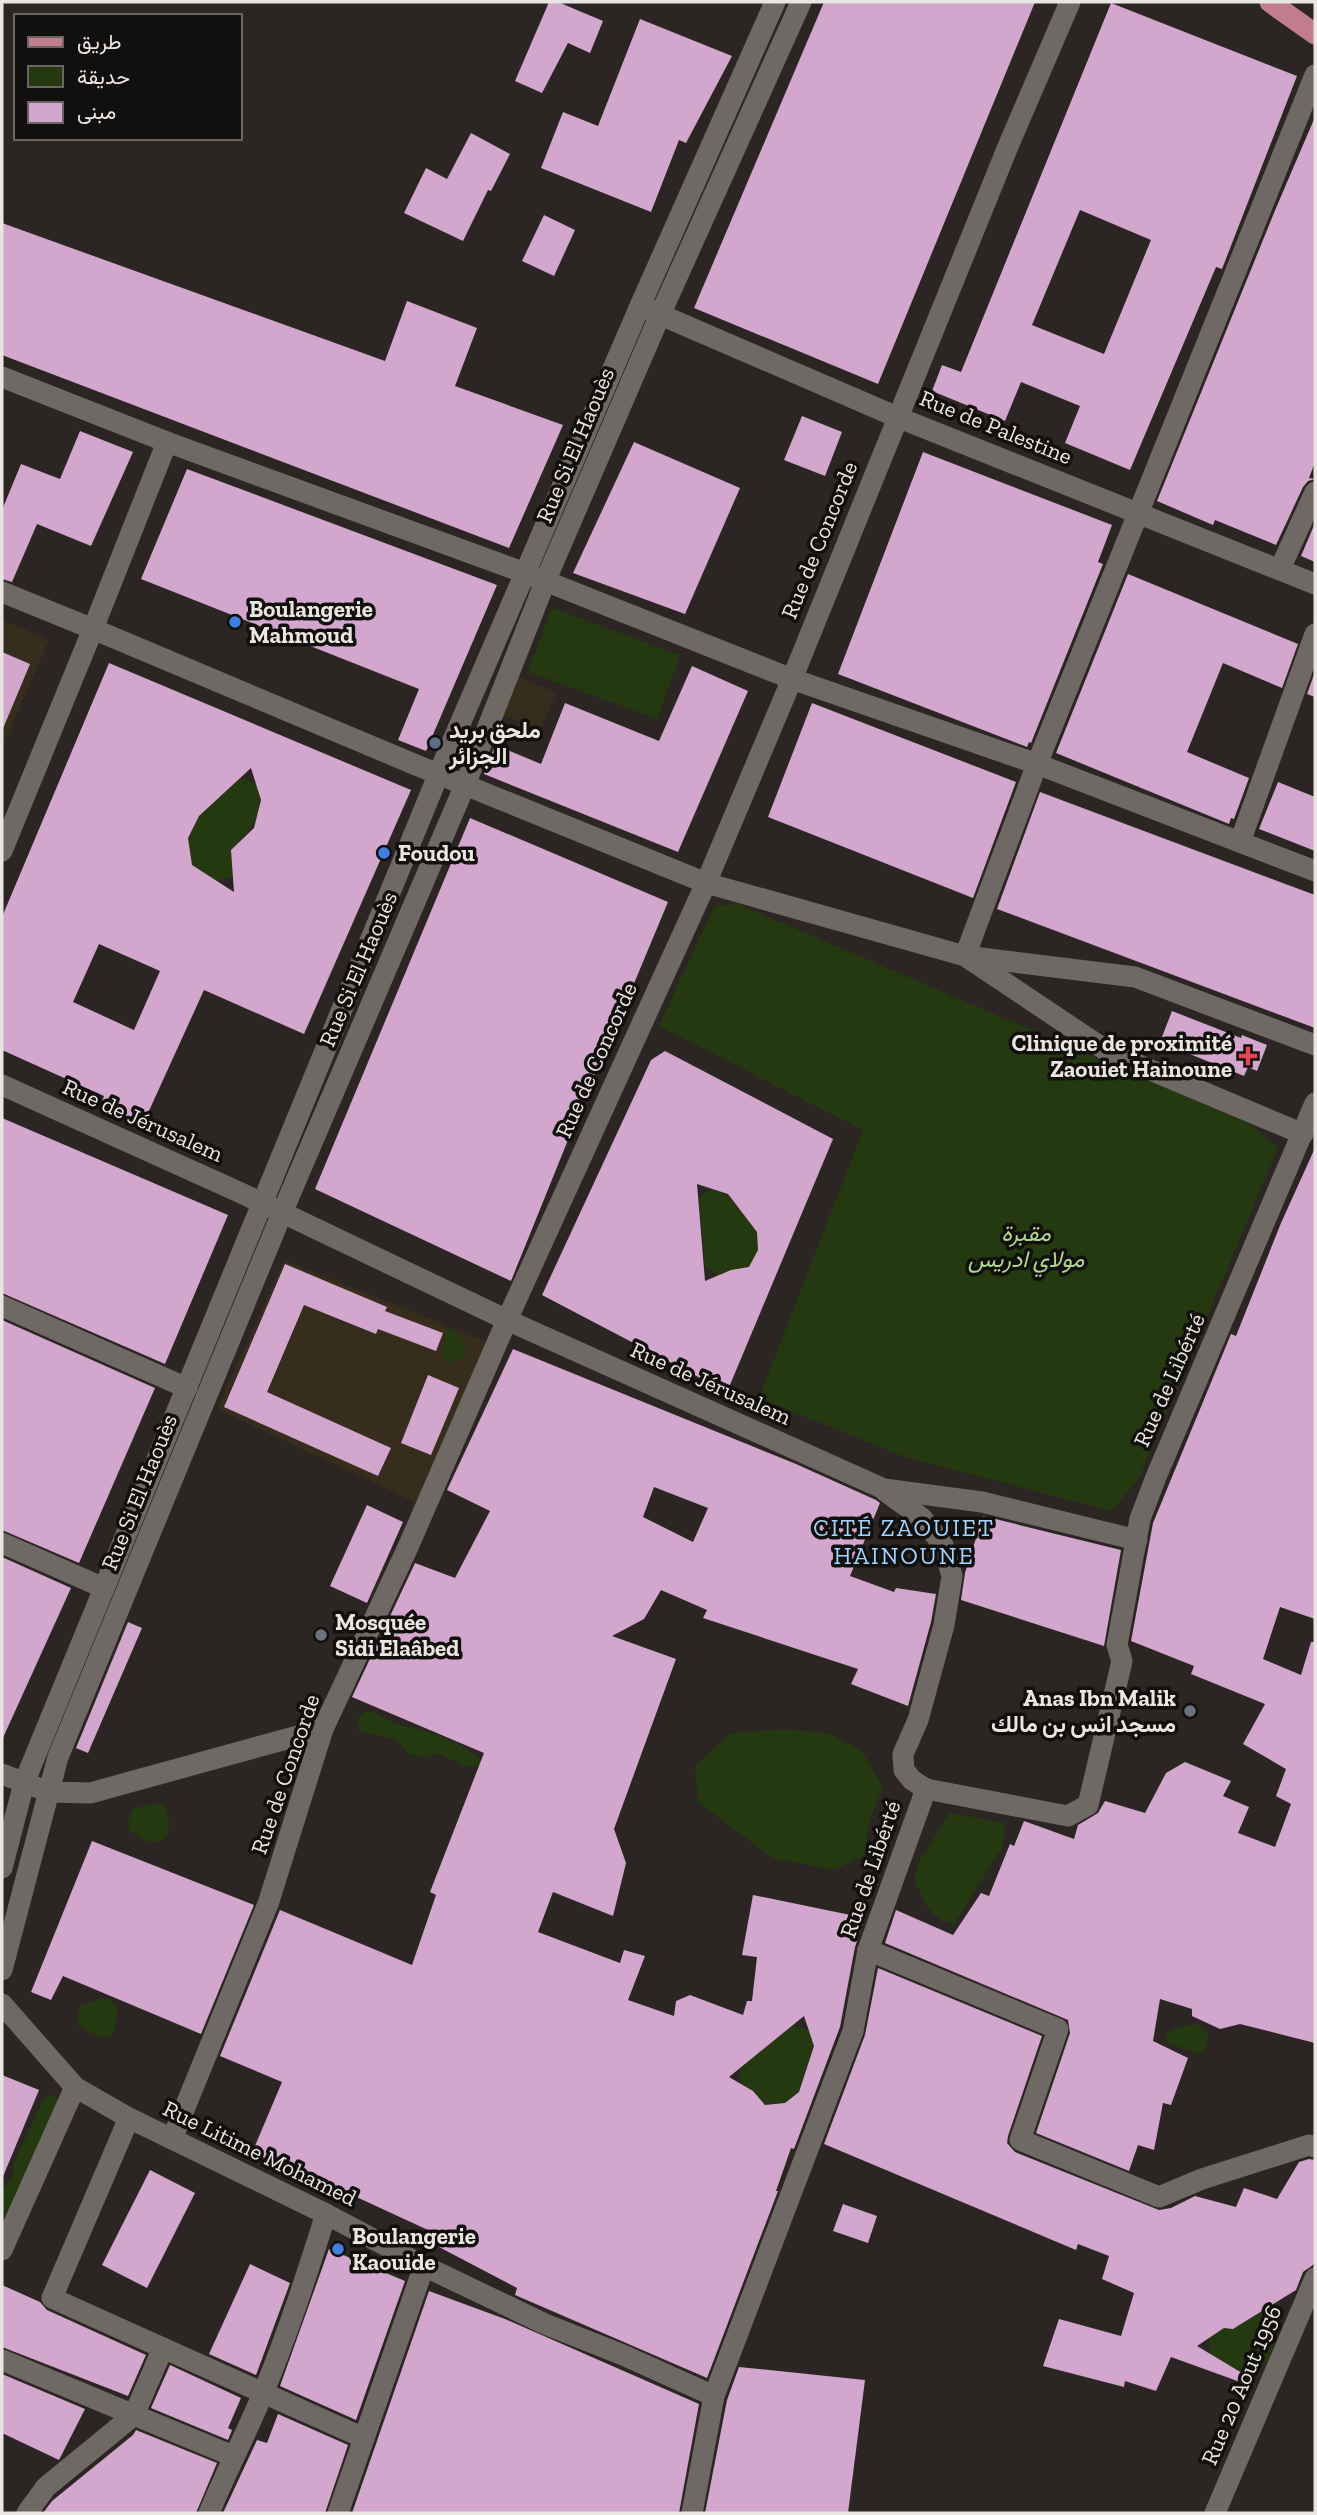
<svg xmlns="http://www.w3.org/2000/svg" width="1317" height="2515" viewBox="0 0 1317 2515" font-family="'Zilla Slab',Vazirmatn,serif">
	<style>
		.education { fill: #362d1d; fill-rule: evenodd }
		.green { fill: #253911 }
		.building { fill: #d2a6cd; fill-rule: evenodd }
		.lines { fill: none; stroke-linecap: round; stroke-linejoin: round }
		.minor { stroke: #6f6965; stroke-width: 21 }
		.major { stroke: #c17c90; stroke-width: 21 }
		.shop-dot { fill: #3f7fe0; stroke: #12100e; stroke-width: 2.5 }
		.service-dot { fill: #5c6f8a; stroke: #12100e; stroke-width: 2.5 }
		.health-dot { fill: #e0444e; stroke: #12100e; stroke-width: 2.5 }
		.worship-dot { fill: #6b7280; stroke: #12100e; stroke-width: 2.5 }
		.labels { text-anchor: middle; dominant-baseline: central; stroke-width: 7; stroke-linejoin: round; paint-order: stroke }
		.street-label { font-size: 23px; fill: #e9e5e3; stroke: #12100e }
		.poi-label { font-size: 23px; font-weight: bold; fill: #e9e5e3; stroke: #12100e; text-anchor: start }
		.park-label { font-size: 23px; font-style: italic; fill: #b0d690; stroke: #12100e }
		.neighbourhood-label { font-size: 24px; letter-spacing: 2px; fill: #a2d3ff; stroke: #12100e }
	</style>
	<rect width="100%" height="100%" fill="#2b2623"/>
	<g class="education">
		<path d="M2 620 49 640 2 748Z"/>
		<path d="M516 676 556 692 541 729 501 714Z"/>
		<path d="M284 1260 487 1342 419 1504 217 1409ZM285 1264 315 1277 254 1420 224 1407ZM323 1281 387 1307 376 1334 312 1308ZM408 1320 443 1333 436 1351 402 1338ZM447 1327 453 1329 465 1345 462 1359 454 1361ZM429 1375 431 1455H430L401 1442ZM269 1426 391 1448V1449L378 1476Z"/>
	</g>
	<g class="green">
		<path d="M552 608 680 655 657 719 528 672Z"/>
		<path d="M241 778 256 783C266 815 252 829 231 850L233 877 216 881 192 865 188 838 199 816Z"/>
		<path d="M736 903 1250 1124 1278 1148 1140 1476 1112 1511 905 1457 759 1398 863 1130 659 1026 714 907Z"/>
		<path d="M712 1189 728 1194 757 1232 758 1250 749 1267 731 1270 718 1275 705 1267 699 1198Z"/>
		<path d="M447 1327C458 1331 465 1341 466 1352L462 1359 449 1363 444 1360 443 1348Z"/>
		<path d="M365 1711C378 1712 384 1719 396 1724 401 1726 407 1726 412 1727 431 1732 472 1746 482 1762L477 1767C461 1767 450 1757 436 1753L428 1758 408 1754C397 1733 377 1737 359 1731L358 1718Z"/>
		<path d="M784 1729 828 1733 862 1751 883 1787 868 1825 865 1855 834 1870 772 1858 698 1802 695 1766 730 1733Z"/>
		<path d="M151 1804H163C170 1814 174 1841 156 1842 146 1843 137 1835 129 1830L128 1821 133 1809Z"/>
		<path d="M950 1813 1005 1823 1003 1846 954 1924C927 1917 925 1902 914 1878L919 1862Z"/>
		<path d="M100 1999H111L117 2007C118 2044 105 2042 78 2026L77 2016 81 2005Z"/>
		<path d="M1194 2024 1202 2026 1208 2034 1206 2049 1200 2054 1167 2043 1166 2035 1171 2029Z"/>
		<path d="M793 2025 809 2030 814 2046 799 2092 785 2103 765 2105 753 2091 741 2085 740 2069Z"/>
		<path d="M53 2094 57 2100 56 2111 17 2215H3L2 2192 12 2177 14 2163 37 2113 45 2098Z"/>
		<path d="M1267 2299 1278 2300 1283 2316 1268 2361 1254 2372 1235 2374 1221 2361 1210 2354 1209 2338 1224 2328C1243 2330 1257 2314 1267 2299Z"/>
	</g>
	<g class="building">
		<path d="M549 2H558L603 21 590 53 568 43 542 93 515 81Z"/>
		<path d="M824 2H1035L878 384 694 308Z"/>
		<path d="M1111 3 1297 76 1222 269 1216 267 1130 470 1065 443 1080 406 1021 382 1005 421 932 391 942 365 961 372ZM1080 210 1151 240 1104 354 1032 325Z"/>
		<path d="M640 19 732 56 686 143 679 140 651 212 541 168 563 112 598 126Z"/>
		<path d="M1315 117V462L1309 478 1315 479 1308 481 1303 487 1276 545 1215 520 1213 525 1157 501 1276 208Z"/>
		<path d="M471 133 510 154 491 191 488 190 463 241 404 213 426 168 447 179Z"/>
		<path d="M544 215 575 230 554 276 522 261Z"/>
		<path d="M2 223 385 361 407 301 477 328 455 386 563 425 509 548 2 355Z"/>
		<path d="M802 416 842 432 825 476 784 460Z"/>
		<path d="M80 431 133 452 91 546 37 524 12 582 2 579V510L21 464 60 479Z"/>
		<path d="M634 442 740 488 685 614 573 573Z"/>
		<path d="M923 452 1112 525 1098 562 1103 564 1031 743 1029 742 1027 747 838 674Z"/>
		<path d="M187 469 497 585 426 751 398 740 419 689 141 579Z"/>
		<path d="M1315 523V562L1301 556Z"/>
		<path d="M1128 574 1298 644 1282 688 1223 663 1187 752 1249 778 1234 819 1231 818 1229 824 1056 753Z"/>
		<path d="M2 652 30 664 2 731Z"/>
		<path d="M109 663 411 790 304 1034 204 990 143 1124 101 1105 104 1096 2 1050V917ZM251 768 261 800 254 828 231 850 234 892 192 865 188 838 199 816ZM99 944 160 971 134 1030 73 1002Z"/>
		<path d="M692 666 748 691 678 852 484 774 495 745 541 764 565 703 659 741Z"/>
		<path d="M1315 672V697L1307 694Z"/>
		<path d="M812 703 1016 782 973 898 768 817Z"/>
		<path d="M1278 782 1315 797V851L1259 829Z"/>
		<path d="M1040 792 1315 895V1028L997 909Z"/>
		<path d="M470 818 668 902 625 1005 623 1004 511 1281 315 1189Z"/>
		<path d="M1172 1011 1241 1038 1242 1035 1267 1045 1257 1071 1248 1067 1244 1076 1160 1042Z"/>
		<path d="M665 1051 833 1139 727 1392 542 1295 651 1060ZM697 1184 728 1194 757 1232 758 1250 749 1267 731 1270 705 1281Z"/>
		<path d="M2 1118 228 1215 165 1364 2 1293Z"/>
		<path d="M1315 1148V1619L1280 1607 1263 1659 1301 1675 1311 1642H1315V2043L1240 2024 1220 2029 1192 2016V2009L1160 1999 1153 2041 1188 2058 1171 2105 1163 2103 1154 2150 1138 2145 1129 2171 1036 2133 1070 2033 1068 2020 885 1943 896 1910 953 1935 981 1893 989 1896 1010 1844 1014 1846 1024 1821 1074 1839 1078 1825 1098 1813 1105 1801 1145 1813 1166 1773 1185 1762 1231 1781 1223 1796 1249 1807 1238 1833 1275 1847 1291 1804 1276 1796 1286 1769 1243 1744 1265 1704 1191 1674 1194 1666 1131 1641 1153 1523 1231 1334 1236 1336 1281 1223Z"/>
		<path d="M285 1264 387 1307 385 1311 443 1333 436 1351 378 1329 376 1334 304 1305 267 1392 391 1448 378 1476 224 1407Z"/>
		<path d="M2 1320 155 1388 79 1563 2 1530Z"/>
		<path d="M513 1349 796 1464 876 1500 880 1503 850 1576 894 1592 896 1588 936 1594 931 1622 908 1706 851 1684 858 1669 703 1618 707 1610 661 1590 644 1619 612 1636 676 1659 614 1829 626 1863 613 1916 553 1892 538 1932 620 1963 624 1950 645 1956 628 2000 674 2016 676 2001 690 1995 743 2015 747 2001H752L757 1957 742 1955 753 1895 865 1918 855 1947 840 2027 794 2149 791 2148 776 2191H778L707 2378 515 2295 517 2288 437 2246 441 2236 300 2171 252 2153 282 2082 220 2056 280 1910 412 1965 436 1895 430 1892 484 1753 352 1697 415 1563 455 1578 490 1511 447 1490ZM654 1487 708 1508 693 1542 643 1517ZM804 2016 814 2046 799 2092 785 2103 765 2105 753 2091 729 2077Z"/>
		<path d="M428 1375 459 1388 431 1455 401 1443Z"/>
		<path d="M367 1505 403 1522 367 1603 330 1586Z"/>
		<path d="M983 1516 1121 1550 1104 1646 961 1600 965 1573Z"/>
		<path d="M2 1557 71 1588 2 1740Z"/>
		<path d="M128 1622 142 1628 88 1753 76 1748Z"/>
		<path d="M92 1841 254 1905 201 2034 63 1976 51 2000 31 1992Z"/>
		<path d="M878 1968 1042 2036 1008 2136 1007 2143 1015 2152 1159 2210 1171 2208 1195 2196 1236 2207 1244 2188 1277 2199 1299 2162 1309 2159 1315 2160V2260L1313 2265 1303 2272 1296 2290 1233 2329 1224 2328 1197 2346 1247 2376 1243 2383 1171 2357 1156 2391 1125 2381 1124 2387 1043 2366 1059 2319 1121 2336 1134 2293 1102 2279 1109 2256 1078 2244 1076 2250 824 2144 865 2035Z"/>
		<path d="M2 2075 39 2090 2 2179Z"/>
		<path d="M150 2170 195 2193 147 2288 102 2265Z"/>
		<path d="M843 2204 877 2216 868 2243 833 2231Z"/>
		<path d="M329 2249 405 2281 356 2420 280 2386Z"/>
		<path d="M250 2264 290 2283 256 2375 209 2354Z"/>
		<path d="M2 2285 40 2302 47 2310 146 2355 128 2396 2 2347Z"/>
		<path d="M429 2291 505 2319 699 2404 679 2513H352Z"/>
		<path d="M170 2365 241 2398 228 2428 232 2430 228 2440 151 2408Z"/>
		<path d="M739 2367 865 2380 848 2513H705L727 2400Z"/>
		<path d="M2 2374 85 2409 59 2460 2 2433Z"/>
		<path d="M278 2414 348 2445 325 2513H223L257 2440 267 2443Z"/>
		<path d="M136 2430 217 2463 196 2513H43L52 2501 133 2435Z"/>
	</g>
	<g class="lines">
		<g class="minor">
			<path d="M647 309 897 417 1315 584"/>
			<path d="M2 377 167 442 525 573 792 679 1037 764 1315 871"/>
			<path d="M167 442 93 629 416 765 706 883 965 956 1135 977 1315 1045"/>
			<path d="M1280 569 1315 492"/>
			<path d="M2 592 93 629 2 851"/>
			<path d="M1240 842 1315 634"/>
			<path d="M2 1085 241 1193 507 1320 884 1489 982 1502 1137 1540"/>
			<path d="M1303 1134 1110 1053 965 956 1037 764 1315 75"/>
			<path d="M2 1306 187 1388"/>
			<path d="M885 1491 922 1518 943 1545 952 1576 944 1625 918 1720 903 1754 904 1770 912 1780 926 1789"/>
			<path d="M2 1543 104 1588"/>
			<path d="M2 1774 49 1792 90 1793 323 1729"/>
			<path d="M2 1868 24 1783 444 761 640 306 775 2"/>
			<path d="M868 1950 1058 2029 1020 2140 1159 2197 1202 2179 1309 2145 1315 2147"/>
			<path d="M2 1970 58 1757 282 1213 465 785 547 577 660 315 801 2"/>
			<path d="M2 2004 75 2087 129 2118 326 2214 424 2266 545 2324 623 2355 714 2396"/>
			<path d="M129 2118 52 2298 163 2348"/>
			<path d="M172 2139 268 1904 323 1729 408 1547 507 1320 706 883 792 679 1009 144 1070 2"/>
			<path d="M2 2250 75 2087"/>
			<path d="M2 2360 134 2415 163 2348 364 2438"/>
			<path d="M27 2513 46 2487 134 2415 233 2456"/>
			<path d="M209 2513C226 2472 247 2432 264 2391 288 2333 307 2274 326 2214"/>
			<path d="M338 2513 424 2266"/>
			<path d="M692 2513 714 2396 853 2031 868 1950 926 1789 1068 1816 1088 1805 1122 1661 1117 1645 1140 1519 1156 1477 1315 1103"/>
			<path d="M1215 2513 1315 2278"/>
		</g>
		<path class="major" d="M1270 2 1315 34"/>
	</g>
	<g class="shop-dot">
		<circle cx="235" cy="622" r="7"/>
		<circle cx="384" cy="853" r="7"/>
		<circle cx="338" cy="2249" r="7"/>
	</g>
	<circle class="service-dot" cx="435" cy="743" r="7"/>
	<path class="health-dot" d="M1244.5 1045.5h7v7h7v7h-7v7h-7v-7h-7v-7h7z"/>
	<g class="worship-dot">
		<circle cx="321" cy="1635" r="7"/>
		<circle cx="1190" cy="1711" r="7"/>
	</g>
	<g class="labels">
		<g class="street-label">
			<text transform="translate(996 427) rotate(22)">Rue de Palestine</text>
			<text transform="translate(575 445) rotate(-67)">Rue Si El Haouès</text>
			<text transform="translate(819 540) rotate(-68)">Rue de Concorde</text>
			<text transform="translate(358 969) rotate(-67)">Rue Si El Haouès</text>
			<text transform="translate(596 1060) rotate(-66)">Rue de Concorde</text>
			<text transform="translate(143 1120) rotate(24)">Rue de Jérusalem</text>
			<text transform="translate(1169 1380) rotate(-66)">Rue de Libérté</text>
			<text transform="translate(711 1383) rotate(24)">Rue de Jérusalem</text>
			<text transform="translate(139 1492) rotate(-68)">Rue Si El Haouès</text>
			<text transform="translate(285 1774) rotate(-71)">Rue de Concorde</text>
			<text transform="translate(870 1869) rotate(-71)">Rue de Libérté</text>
			<text transform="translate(260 2153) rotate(26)">Rue Litime Mohamed</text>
			<text transform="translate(1241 2385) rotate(-67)">Rue 20 Aout 1956</text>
		</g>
		<g class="poi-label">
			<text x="249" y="609">Boulangerie<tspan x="249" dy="26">Mahmoud</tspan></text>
			<text x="449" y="730">ملحق بريد<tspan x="449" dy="26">الجزائر</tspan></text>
			<text x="398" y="853">Foudou</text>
			<text x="1232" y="1043" text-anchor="end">Clinique de proximité<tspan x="1232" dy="26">Zaouiet Hainoune</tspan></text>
			<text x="335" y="1622">Mosquée<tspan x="335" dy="26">Sidi Elaâbed</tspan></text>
			<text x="1176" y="1698" text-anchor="end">Anas Ibn Malik<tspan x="1176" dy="26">مسجد انس بن مالك</tspan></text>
			<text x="352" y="2236">Boulangerie<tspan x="352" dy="26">Kaouide</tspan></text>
		</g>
		<g class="park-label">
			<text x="1026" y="1233">مقبرة<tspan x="1026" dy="26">مولاي ادريس</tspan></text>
		</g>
		<g class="neighbourhood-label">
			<text x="904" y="1527">CITÉ ZAOUIET<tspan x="904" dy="28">HAINOUNE</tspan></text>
		</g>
	</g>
	<rect width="1317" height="2515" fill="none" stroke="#e9e5e3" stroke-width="7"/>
	<rect x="14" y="14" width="228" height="126" fill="#12100e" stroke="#686563" stroke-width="2"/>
	<rect x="28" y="37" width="35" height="10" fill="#c17c90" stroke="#686563" stroke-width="2"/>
	<text x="77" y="49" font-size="21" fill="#e9e5e3">طريق</text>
	<rect x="28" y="66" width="35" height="21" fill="#253911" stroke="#686563" stroke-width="2"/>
	<text x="77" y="84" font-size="21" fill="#e9e5e3">حديقة</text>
	<rect x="28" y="102" width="35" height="21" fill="#d2a6cd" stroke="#686563" stroke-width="2"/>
	<text x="77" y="119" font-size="21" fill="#e9e5e3">مبنى</text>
</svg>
